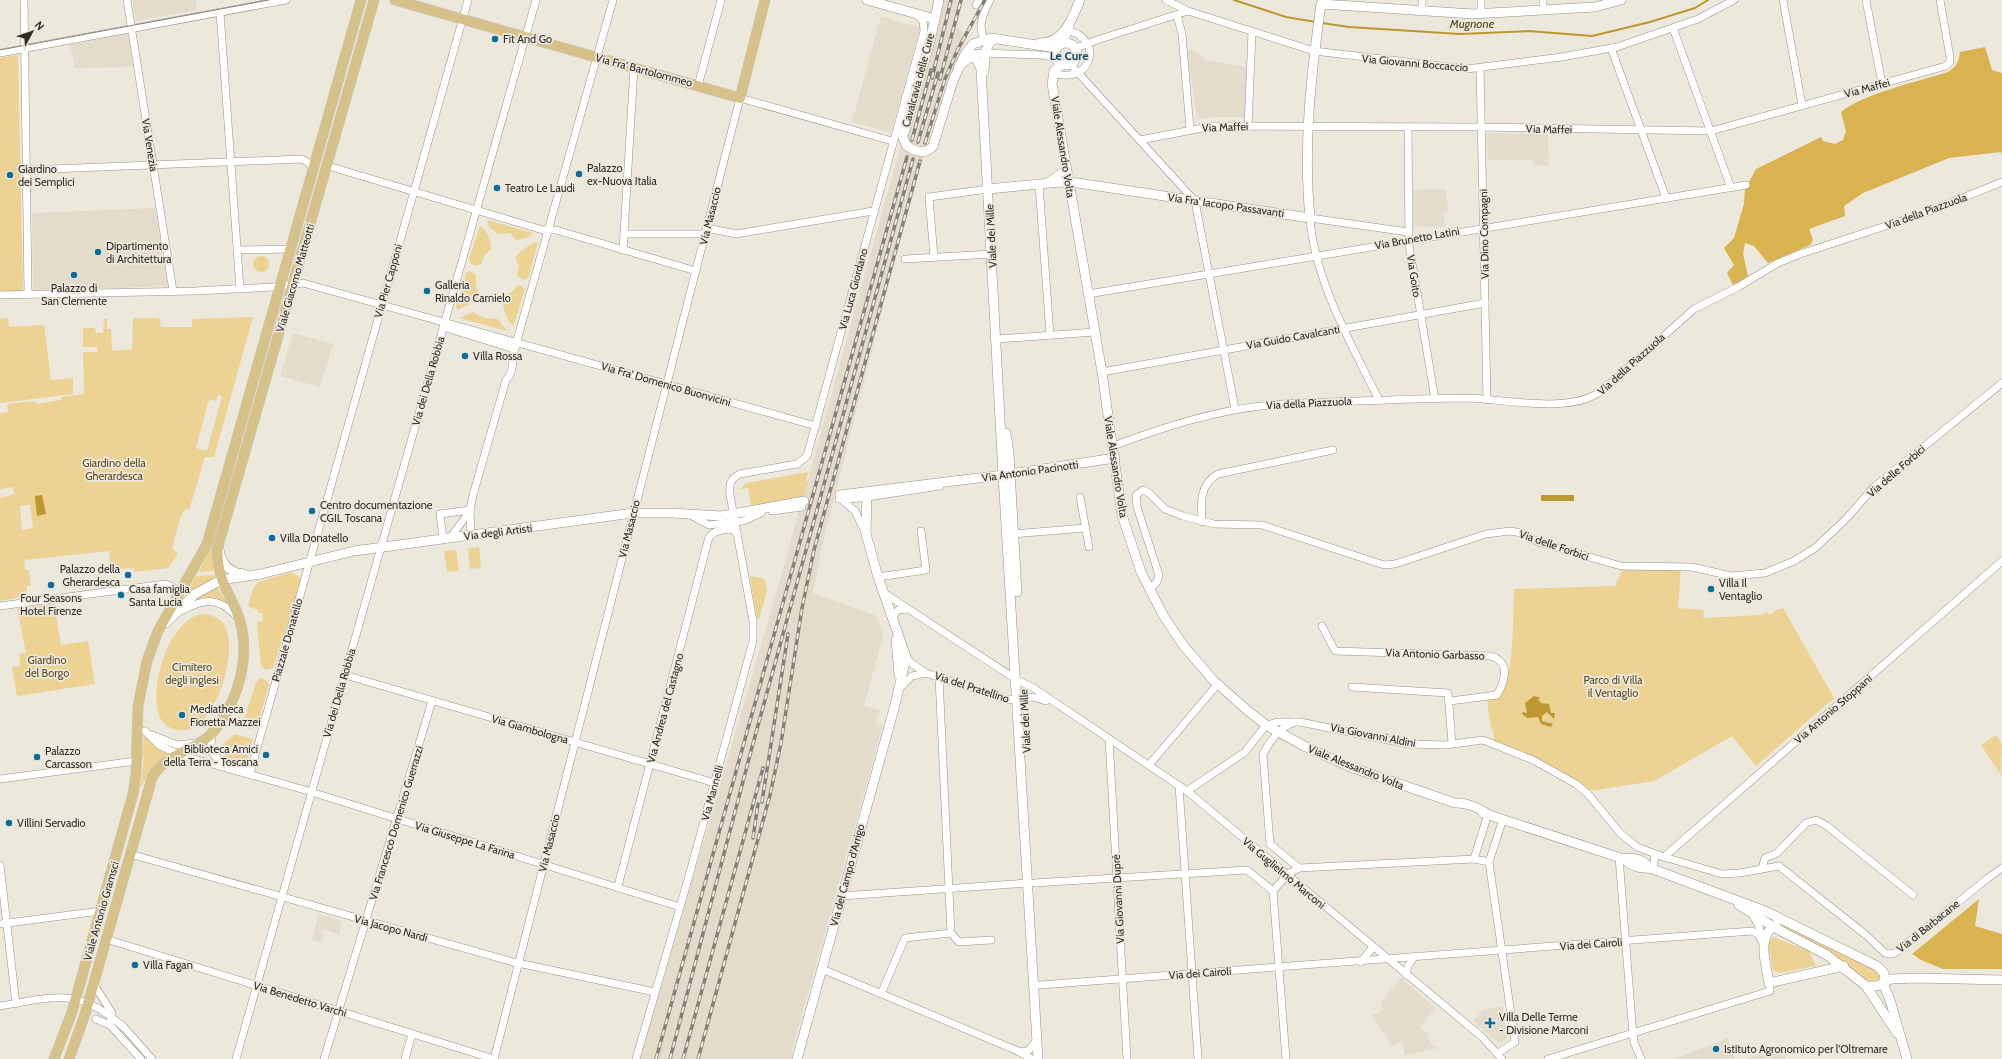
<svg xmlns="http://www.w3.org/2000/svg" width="2002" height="1059" viewBox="0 0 2002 1059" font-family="Cabin,sans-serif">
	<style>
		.built { fill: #e4dcca }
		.green { fill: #ecd293; fill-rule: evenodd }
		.forest { fill: #d9b34f }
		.water { fill: #bd972f }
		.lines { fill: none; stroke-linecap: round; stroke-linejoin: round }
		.stream { stroke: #bd972f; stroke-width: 2 }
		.street-casing { stroke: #979288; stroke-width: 8 }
		.secondary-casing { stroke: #979288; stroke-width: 10 }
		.primary-casing { stroke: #c9c8c7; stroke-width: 11 }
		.street { stroke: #fff; stroke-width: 7 }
		.secondary { stroke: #fff; stroke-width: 9 }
		.primary { stroke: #d6c189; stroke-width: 10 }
		.tram { stroke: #848179; stroke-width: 1 }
		.rail-casing { stroke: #848179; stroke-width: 3.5 }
		.rail { stroke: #ede8dc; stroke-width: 2; stroke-dasharray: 6; stroke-linecap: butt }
		.secondary-bridge-casing { stroke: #979288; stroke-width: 10; stroke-linecap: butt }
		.secondary-bridge { stroke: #fff; stroke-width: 9 }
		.poi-dot { fill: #0d6c9b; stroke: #ede8dc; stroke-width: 1.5 }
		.labels { text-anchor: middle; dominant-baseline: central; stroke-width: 3.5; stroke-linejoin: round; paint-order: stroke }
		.poi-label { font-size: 11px; fill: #2e2c28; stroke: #ede8dc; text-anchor: start }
		.street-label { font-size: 11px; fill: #2e2c28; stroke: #ede8dc }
		.park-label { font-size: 11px; fill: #5b4b21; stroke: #ede8dc }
		.water-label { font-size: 12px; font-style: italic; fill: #55451c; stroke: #ede8dc }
		.neighbourhood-label { font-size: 12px; font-weight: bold; fill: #114d6d; stroke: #ede8dc }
	</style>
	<rect width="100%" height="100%" fill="#ede8dc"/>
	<g class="built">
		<path d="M132 0H196L197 10 136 21Z"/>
		<path d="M939 0H963L957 27 968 36 947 81 929 137 888 287 823 542 813 593 877 616 883 636 864 706 880 710 876 723 883 725 791 1054 795 1056 794 1059H640L779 583 935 22Z"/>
		<path d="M881 16 920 28 891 133 852 122Z"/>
		<path d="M128 34 133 67 75 68 70 45Z"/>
		<path d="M1187 50H1191L1203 56 1205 60 1246 67V117H1213L1197 119Z"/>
		<path d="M1487 133 1548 134 1549 166 1533 165V160H1488Z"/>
		<path d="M1445 189 1449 212 1443 213 1446 227 1414 226 1413 190Z"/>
		<path d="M155 208 168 286 33 291 32 213Z"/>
		<path d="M293 333 333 344 320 387 280 376Z"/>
		<path d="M319 914 342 921 339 934 322 929 321 934 324 935 321 942 312 940Z"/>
		<path d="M1401 978 1435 1008 1420 1027 1429 1035 1427 1038 1431 1041 1429 1042 1438 1048 1405 1055 1402 1041 1393 1046 1391 1045 1372 1015 1383 1010 1381 1003 1384 998Z"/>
		<path d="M1503 1006 1507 1038 1498 1043 1473 1021 1484 1009Z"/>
		<path d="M1728 1038 1735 1059H1674Z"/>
		<path d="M1782 1047 1786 1059H1746Z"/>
	</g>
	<g class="green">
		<path d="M18 55 23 292H0V58Z"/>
		<path d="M487 220 533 233 527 238 516 240 510 233 498 234 489 227Z"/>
		<path d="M480 226C487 230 491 240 491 249L484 256 481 264 475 266 471 264 469 259Z"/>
		<path d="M534 242H538L529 276 526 280 521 279 517 275 519 265 515 258 520 252Z"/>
		<circle cx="261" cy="264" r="8"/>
		<path d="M469 271 476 275V286L480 296 476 300 458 310 456 307 466 274Z"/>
		<path d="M521 285 525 290 513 326C506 319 501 306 504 295L511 293 517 286Z"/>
		<path d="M473 312 484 318 498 319 507 331 459 318Z"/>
		<path d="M253 317 214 457H205L189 510 185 509 180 519 172 548 178 554 168 568 135 572 134 568 111 570 109 551 24 560 25 570H29L31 586H27L26 596 0 601V498L14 494 13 487 0 489V413L8 412 7 404 35 401 36 404 61 400V397L84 394 83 352H98L97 347H83V328H95L96 333H103L104 319H107V329H111L112 351 132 349 133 318H159L161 327H192V319ZM218 395 222 396 207 451 196 448 209 399 216 401ZM30 505 33 528 22 530 20 506Z"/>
		<path d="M8 318 9 327 44 325 51 380 73 378V394L0 403V319Z"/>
		<path d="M808 472 806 482H808L803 499 751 506 748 488 739 489 747 483Z"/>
		<path d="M216 534 213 555V571L199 572Z"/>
		<path d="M479 547 481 568 470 569 468 549Z"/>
		<path d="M456 550 459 571 447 572 444 551Z"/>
		<path d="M1623 568 1681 570 1678 608 1704 610 1703 618 1762 615 1767 612 1770 615 1776 610 1783 608 1834 698 1756 766 1732 736 1654 781 1597 790H1587L1565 775 1524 752 1494 741 1493 731 1491 728 1487 701C1491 700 1496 699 1499 696 1515 683 1513 611 1514 589L1615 586Z"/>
		<path d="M292 572 299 577 301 583 273 668 266 670 261 666 257 622 263 621 262 613H258V610L248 606 253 589 258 582Z"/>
		<path d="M214 575 215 580 181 604 196 576Z"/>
		<path d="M750 576 765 579 767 591 759 619H757Z"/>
		<path d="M217 586 228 605 194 602 193 598Z"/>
		<path d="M54 604 61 645 88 641 95 684 17 696 12 667 20 666 19 654 26 653 17 608Z"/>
		<path d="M204 614C211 615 218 617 223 623 242 647 214 738 177 730 171 729 166 726 162 721 145 694 169 616 204 614Z"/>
		<path d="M261 678 267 681 269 685 257 727 249 729 244 723V720L256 682Z"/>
		<path d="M144 733 172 754 148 775 140 788 144 757 142 756Z"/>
		<path d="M235 734 253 739 247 760 242 763 227 759 224 753 225 742Z"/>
		<path d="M1996 735 2002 744 2001 775 1981 745Z"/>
		<path d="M1783 925 1877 969 1882 977 1878 982H1868L1863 980 1834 956 1783 927Z"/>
		<path d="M1773 937 1809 951 1816 966 1779 973 1773 970 1768 943Z"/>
	</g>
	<g class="forest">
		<path d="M1985 47 1992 70 2002 73V156L2001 152 1949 158 1863 193 1844 206 1845 216 1809 229 1813 240 1810 245 1768 263 1754 246 1745 243 1743 254 1748 276 1733 285 1727 273 1734 265 1724 248 1734 238 1744 204 1745 190 1756 169 1821 137 1823 141 1835 144 1843 140 1846 131 1841 112C1862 94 1920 81 1948 72 1956 67 1959 62 1960 52Z"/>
		<path d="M1979 899 1975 926 2002 934V969H1943L1921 960 1912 954Z"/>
	</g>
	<g class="water">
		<path d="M42 495 46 514 37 516 35 498V496Z"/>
		<rect x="1541" y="495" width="33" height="6"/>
		<path d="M1534 696 1541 698 1538 699 1541 703 1549 704 1551 713H1555L1554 719 1547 712 1542 716V721L1553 724 1551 727 1541 724 1538 717 1527 718 1522 714 1523 712 1527 713 1525 703Z"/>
	</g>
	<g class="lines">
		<g class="stream">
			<path d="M1234 0 1286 17 1316 22"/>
			<path d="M1322 23 1349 27 1460 34 1529 31 1592 36 1650 22 1695 8 1708 0"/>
		</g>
		<g class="street-casing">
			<g id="street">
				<path d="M24 0 28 294"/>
				<path d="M127 0 173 291"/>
				<path d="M1166 0 1188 11 1314 51 1467 69 1562 57 1617 47 1698 19 1734 0"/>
				<path d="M1422 0V12"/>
				<path d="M1481 0V13"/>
				<path d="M1543 0V10"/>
				<path d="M1783 0 1802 105"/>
				<path d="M1866 0 1882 84"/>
				<path d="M976 5 979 0"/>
				<path d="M220 12 240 289"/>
				<path d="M1177 15 1182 34 1190 129"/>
				<path d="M1673 28 1731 188"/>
				<path d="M984 39C977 26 984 12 990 0"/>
				<path d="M1064 43 1070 26"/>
				<path d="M1076 48 1097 40 1188 11"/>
				<path d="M1611 48 1666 198"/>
				<path d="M0 53 286 0"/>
				<path d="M967 58 974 54 982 53 1041 55 1055 57"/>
				<path d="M1070 64 1195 201 1235 409"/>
				<path d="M1480 68 1487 400"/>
				<path d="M1053 73C1092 86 1104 39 1069 31"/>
				<path d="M698 86 721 0"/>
				<path d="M1248 126 1252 32"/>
				<path d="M1408 127 1409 245 1435 399"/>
				<path d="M1140 140 1213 126 1477 127 1711 131 1946 66 1950 62V57L1940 0"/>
				<path d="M328 166 543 230H556L696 271"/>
				<path d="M26 170 302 159 309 163 313 170"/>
				<path d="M1047 182 1067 169"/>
				<path d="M1039 184 1050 335"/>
				<path d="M707 228 736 234 873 211"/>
				<path d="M624 234H706"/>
				<path d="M237 250 291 249"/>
				<path d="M623 250 634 68"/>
				<path d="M934 257 929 197 988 189"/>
				<path d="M905 259 992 254"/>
				<path d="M1088 294 1746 185"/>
				<path d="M0 295 195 291 273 287 303 283 816 426"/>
				<path d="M443 327 515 349"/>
				<path d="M997 339 1095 332"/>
				<path d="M1102 372 1485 303"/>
				<path d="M1379 400C1352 346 1314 279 1310 218L1408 232"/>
				<path d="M1113 446C1164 427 1216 410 1270 405 1299 402 1329 402 1358 401 1394 400 1431 398 1467 398 1506 399 1570 415 1603 390L1694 309 1738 287 1778 263 1800 254 1925 213 2002 182"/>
				<path d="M1080 497 1089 547"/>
				<path d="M839 499 861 498 940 486"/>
				<path d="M841 499 855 511 865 532"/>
				<path d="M772 511 802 507"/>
				<path d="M690 515 709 525 743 521 761 513"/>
				<path d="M1202 522C1201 502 1199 485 1218 474L1333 450"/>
				<path d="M1014 534 1085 528"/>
				<path d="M471 535 470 510 473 495 506 380C511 376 514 364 512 358L613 0"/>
				<path d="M450 538 470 511"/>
				<path d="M443 539 440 514 470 510"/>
				<path d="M878 577 926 570 921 531"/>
				<path d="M1149 590 1157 582 1159 575 1137 507 1136 495 1143 490 1149 493 1165 509 1183 516 1214 524 1262 525 1384 565 1395 564 1486 534 1510 531 1522 533 1538 542 1572 552 1621 566 1692 567 1731 576 1765 573 1794 561 1815 548 1846 519 1873 488 2002 383"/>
				<path d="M884 593 1017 680 1032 687 1187 791 1482 1037 1502 1059"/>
				<path d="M0 606 165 584 173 587 177 595"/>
				<path d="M181 611C203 599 218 596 236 616"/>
				<path d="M892 618 898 610 907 609"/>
				<path d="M1322 626 1335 651 1491 656C1511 662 1505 681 1497 695L1450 701"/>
				<path d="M906 657 911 663 926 673 1007 700 1033 697 1046 701"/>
				<path d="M345 675 715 783"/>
				<path d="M1352 687 1448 693 1452 743"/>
				<path d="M900 688 912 676 926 673"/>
				<path d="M145 731 159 745 180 755 305 790 680 907"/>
				<path d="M213 732C204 765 227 760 248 772"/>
				<path d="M152 735 177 745 195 743"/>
				<path d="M1109 739 1127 1059"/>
				<path d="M1149 765 1217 685"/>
				<path d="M250 773 468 0"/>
				<path d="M0 779 136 761"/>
				<path d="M1179 786 1198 1059"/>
				<path d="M1187 791 1245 752 1266 725 1278 722H1300L1408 744 1445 745 1483 740 1533 760 1576 784 1588 794 1620 833 1637 847 1664 857 1722 874 1740 873 1779 866"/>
				<path d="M1488 814 1474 859 1489 862 1503 819"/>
				<path d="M1270 844 1263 754C1271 740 1280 726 1296 722"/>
				<path d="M1270 844 1299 868"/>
				<path d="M130 854 513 962 655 992"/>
				<path d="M1619 857 1632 1023 1634 1042 1641 1059"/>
				<path d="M1664 857 2002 561"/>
				<path d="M1489 862 1515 1042 1498 1053"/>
				<path d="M0 865 16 1004"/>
				<path d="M1779 866 1866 935 1885 953 1890 954 1895 953 1988 878 2002 868"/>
				<path d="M1762 868 1765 858 1777 853 1806 823 1816 820 1827 826 1913 895"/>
				<path d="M1653 869 1655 854"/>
				<path d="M1034 883 1247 870 1273 891"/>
				<path d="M618 886 709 537C715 530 723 529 732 529L737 534"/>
				<path d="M1273 891 1288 874 1299 868 1474 859"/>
				<path d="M1273 891 1286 1059"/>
				<path d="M841 896 1028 883"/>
				<path d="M1752 914 1759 926 1762 939"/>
				<path d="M0 924 100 911"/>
				<path d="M951 933 959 942 991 940"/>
				<path d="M106 939 494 1059"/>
				<path d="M1361 962 1373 947"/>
				<path d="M822 969 1018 1051 1032 1059"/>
				<path d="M1406 975 1408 966 1414 957"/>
				<path d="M93 983 112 1013"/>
				<path d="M1040 985 1752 931 1758 934 1763 943"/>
				<path d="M881 994 905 938 951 933 939 677"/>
				<path d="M0 1006C55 997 79 986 124 1028"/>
				<path d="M111 1016 110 1025 141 1059"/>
				<path d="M96 1019 110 1025"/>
				<path d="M122 1025 152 1059"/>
				<path d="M1019 1052 1028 1051 1037 1040"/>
				<path d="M236 1059 536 0"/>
				<path d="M324 1059 432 701"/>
				<path d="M405 1059 412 1034"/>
				<path d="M494 1059 740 98 892 141"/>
				<path d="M636 1059 689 876 753 641V621L730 495C729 485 730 478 740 474L797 464 807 456 924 31 923 21 916 14"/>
				<path d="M1548 1059 1770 991 1769 983"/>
			</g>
		</g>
		<g class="secondary-casing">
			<g id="secondary">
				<path d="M867 0 935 19"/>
				<circle cx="1066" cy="54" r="11"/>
				<path d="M1040 43C1064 43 1072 19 1080 0"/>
				<path d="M1062 64 1054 71 1052 84 1102 372 1122 515 1141 572 1163 615 1183 645 1213 680 1247 710 1266 725 1306 747 1350 767 1455 803C1467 802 1478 808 1488 814"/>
				<path d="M959 66 971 56 977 60 981 69 1003 475 1038 1059"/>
				<path d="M984 72C985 62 984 40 996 39"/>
				<path d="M903 137 930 41 939 0"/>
				<path d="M933 146 953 81 965 54 973 44 991 38 1056 48"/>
				<path d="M988 189 1061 182 1078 183 1310 218C1303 145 1311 76 1321 4L1473 14 1595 7 1621 0"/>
				<path d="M1006 433 1009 454 1017 592"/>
				<path d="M840 495 1003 475 1115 458"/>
				<path d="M219 549C221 564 230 573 244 574"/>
				<path d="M166 623 195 594 221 580 261 574 354 551 633 513H672L721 516 804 501"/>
				<path d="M896 640 899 674"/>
				<path d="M1483 813 1624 859C1631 866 1640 869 1650 868L1765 911 1877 966C1884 972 1887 975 1883 983"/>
				<path d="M1624 859C1634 857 1643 860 1650 868"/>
				<path d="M1739 905 1777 929 1827 955 1866 986H1877L1891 979 1917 978 2002 980"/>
				<path d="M1776 924C1756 937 1766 963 1769 983L1844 966"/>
				<path d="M1883 983 1890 1000 1907 1059"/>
				<path d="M1866 986 1897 1033"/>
				<path d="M797 1059 895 705 906 657 878 577 866 534 867 492"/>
			</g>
		</g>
		<g class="primary-casing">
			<g id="primary">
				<path d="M395 0 740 98 765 0"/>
				<path d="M54 1059 72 1012 133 794 136 773 138 706 147 661 158 631 207 544 361 0"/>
				<path d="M69 1059 85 1014 152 778C161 758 191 751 208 737 216 730 221 721 226 713 244 682 250 643 236 610 226 588 215 572 218 546L374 0"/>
			</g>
		</g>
		<use href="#street" class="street"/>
		<use href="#secondary" class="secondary"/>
		<use href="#primary" class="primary"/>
		<path class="tram" d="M0 50 269 0"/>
		<g class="rail-casing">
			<g id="rail">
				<path d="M932 78 951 0"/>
				<path d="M940 79 961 0"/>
				<path d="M912 140 931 70"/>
				<path d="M918 142 938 73"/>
				<path d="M925 143 945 79 958 49 985 0"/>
				<path d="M762 802 788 634"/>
				<path d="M753 838 758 804"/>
				<path d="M656 1059 907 157"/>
				<path d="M670 1059 751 751 913 159"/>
				<path d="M683 1059 763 768"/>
				<path d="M698 1059 770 795 781 743 802 608 814 550 920 161"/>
			</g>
		</g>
		<use href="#rail" class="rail"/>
		<g class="secondary-bridge-casing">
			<path id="secondary-bridge" d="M903 137 906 145C914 152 926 155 933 146"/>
		</g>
		<use href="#secondary-bridge" class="secondary-bridge"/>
	</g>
	<g class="poi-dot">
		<circle cx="495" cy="39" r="4"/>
		<circle cx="579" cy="174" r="4"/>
		<circle cx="10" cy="175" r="4"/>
		<circle cx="497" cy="188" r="4"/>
		<circle cx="98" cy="252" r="4"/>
		<circle cx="74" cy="275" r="4"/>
		<circle cx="427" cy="291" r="4"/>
		<circle cx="465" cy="356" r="4"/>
		<circle cx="312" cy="511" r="4"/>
		<circle cx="272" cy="538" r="4"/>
		<circle cx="128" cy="575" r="4"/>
		<circle cx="51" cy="585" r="4"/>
		<circle cx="1711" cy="589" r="4"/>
		<circle cx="121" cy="595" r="4"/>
		<circle cx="182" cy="715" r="4"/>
		<circle cx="266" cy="755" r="4"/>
		<circle cx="37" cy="757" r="4"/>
		<circle cx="9" cy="823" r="4"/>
		<circle cx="135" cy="965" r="4"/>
		<path d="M1488 1017h4v4h4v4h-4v4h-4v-4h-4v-4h4z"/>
		<circle cx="1716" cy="1049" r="4"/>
	</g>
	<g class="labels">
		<g class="poi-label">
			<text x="503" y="39">Fit And Go</text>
			<text x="587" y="168">Palazzo<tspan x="587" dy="13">ex-Nuova Italia</tspan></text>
			<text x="18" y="169">Giardino<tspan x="18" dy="13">dei Semplici</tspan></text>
			<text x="505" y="188">Teatro Le Laudi</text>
			<text x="106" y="246">Dipartimento<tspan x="106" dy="13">di Architettura</tspan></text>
			<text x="435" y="285">Galleria<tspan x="435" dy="13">Rinaldo Carnielo</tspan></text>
			<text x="74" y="288" text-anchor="middle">Palazzo di<tspan x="74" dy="13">San Clemente</tspan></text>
			<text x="473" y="356">Villa Rossa</text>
			<text x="320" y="505">Centro documentazione<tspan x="320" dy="13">CGIL Toscana</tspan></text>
			<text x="280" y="538">Villa Donatello</text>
			<text x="120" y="569" text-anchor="end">Palazzo della<tspan x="120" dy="13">Gherardesca</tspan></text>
			<text x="1719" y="583">Villa Il<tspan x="1719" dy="13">Ventaglio</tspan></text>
			<text x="129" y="589">Casa famiglia<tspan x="129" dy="13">Santa Lucia</tspan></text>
			<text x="51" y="598" text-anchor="middle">Four Seasons<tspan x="51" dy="13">Hotel Firenze</tspan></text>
			<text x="190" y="709">Mediatheca<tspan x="190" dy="13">Fioretta Mazzei</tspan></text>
			<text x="258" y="749" text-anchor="end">Biblioteca Amici<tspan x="258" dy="13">della Terra - Toscana</tspan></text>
			<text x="45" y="751">Palazzo<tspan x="45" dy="13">Carcasson</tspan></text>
			<text x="17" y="823">Villini Servadio</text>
			<text x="143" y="965">Villa Fagan</text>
			<text x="1499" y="1017">Villa Delle Terme<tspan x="1499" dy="13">- Divisione Marconi</tspan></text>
			<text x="1724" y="1049">Istituto Agronomico per l'Oltremare</text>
		</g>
		<g class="street-label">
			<text transform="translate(1415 63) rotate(5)">Via Giovanni Boccaccio</text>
			<text transform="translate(644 70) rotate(15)">Via Fra' Bartolommeo</text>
			<text transform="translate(918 80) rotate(-75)">Cavalcavia delle Cure</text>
			<text transform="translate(1867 88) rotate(-15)">Via Maffei</text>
			<text transform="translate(1225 127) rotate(-2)">Via Maffei</text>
			<text transform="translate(1549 129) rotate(1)">Via Maffei</text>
			<text transform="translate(150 145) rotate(81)">Via Venezia</text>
			<text transform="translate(1063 147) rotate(81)">Viale Alessandro Volta</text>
			<text transform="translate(1226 205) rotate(8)">Via Fra' Iacopo Passavanti</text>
			<text transform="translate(1926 211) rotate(-20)">Via della Piazzuola</text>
			<text transform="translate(710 216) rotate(-76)">Via Masaccio</text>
			<text transform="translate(1484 234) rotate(-91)">Via Dino Compagni</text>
			<text transform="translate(991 236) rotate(-93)">Viale dei Mille</text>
			<text transform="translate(1417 238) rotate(-10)">Via Brunetto Latini</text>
			<text transform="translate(1414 276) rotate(81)">Via Goito</text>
			<text transform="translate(295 278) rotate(-74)">Viale Giacomo Matteotti</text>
			<text transform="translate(388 281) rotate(-74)">Via Pier Capponi</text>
			<text transform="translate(853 289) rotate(-75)">Via Luca Giordano</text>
			<text transform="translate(1293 337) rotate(-10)">Via Guido Cavalcanti</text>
			<text transform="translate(1631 364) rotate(-42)">Via della Piazzuola</text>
			<text transform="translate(428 381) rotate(-74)">Via dei Della Robbia</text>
			<text transform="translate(666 384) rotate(16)">Via Fra' Domenico Buonvicini</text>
			<text transform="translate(1309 403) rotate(-3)">Via della Piazzuola</text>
			<text transform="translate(1116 467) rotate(81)">Viale Alessandro Volta</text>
			<text transform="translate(1030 471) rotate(-8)">Via Antonio Pacinotti</text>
			<text transform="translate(1896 471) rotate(-41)">Via delle Forbici</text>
			<text transform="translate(629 529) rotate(-76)">Via Masaccio</text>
			<text transform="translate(498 532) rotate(-7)">Via degli Artisti</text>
			<text transform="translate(1554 545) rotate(19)">Via delle Forbici</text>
			<text transform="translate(287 640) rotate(-74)">Piazzale Donatello</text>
			<text transform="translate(1435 654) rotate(2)">Via Antonio Garbasso</text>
			<text transform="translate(972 687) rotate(18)">Via del Pratellino</text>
			<text transform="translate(339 693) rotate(-74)">Via dei Della Robbia</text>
			<text transform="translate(665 708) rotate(-75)">Via Andrea del Castagno</text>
			<text transform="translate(1833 709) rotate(-41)">Via Antonio Stoppani</text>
			<text transform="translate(1025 721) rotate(-93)">Viale dei Mille</text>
			<text transform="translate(530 729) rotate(16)">Via Giambologna</text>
			<text transform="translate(1373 735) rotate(11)">Via Giovanni Aldini</text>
			<text transform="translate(1356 767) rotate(22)">Viale Alessandro Volta</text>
			<text transform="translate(712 793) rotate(-75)">Via Mannelli</text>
			<text transform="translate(396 823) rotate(-73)">Via Francesco Domenico Guerrazzi</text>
			<text transform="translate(465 840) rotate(17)">Via Giuseppe La Farina</text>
			<text transform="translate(549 843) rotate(-76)">Via Masaccio</text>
			<text transform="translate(1284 873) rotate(40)">Via Guglielmo Marconi</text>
			<text transform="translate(847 875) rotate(-75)">Via del Campo d'Arrigo</text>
			<text transform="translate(1118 899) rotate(-93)">Via Giovanni Duprè</text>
			<text transform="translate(101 911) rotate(-74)">Viale Antonio Gramsci</text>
			<text transform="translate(1928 926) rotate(-39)">Via di Barbacane</text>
			<text transform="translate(391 928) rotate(15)">Via Jacopo Nardi</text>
			<text transform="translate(1591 944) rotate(-4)">Via dei Cairoli</text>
			<text transform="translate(1200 973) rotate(-4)">Via dei Cairoli</text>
			<text transform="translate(300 999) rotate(17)">Via Benedetto Varchi</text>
		</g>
		<g class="park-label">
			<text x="114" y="463">Giardino della<tspan x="114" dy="13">Gherardesca</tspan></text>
			<text x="47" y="660">Giardino<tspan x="47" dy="13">del Borgo</tspan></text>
			<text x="192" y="667">Cimitero<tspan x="192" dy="13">degli inglesi</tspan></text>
			<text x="1613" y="680">Parco di Villa<tspan x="1613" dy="13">il Ventaglio</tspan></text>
		</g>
		<g class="water-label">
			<text x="1472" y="23">Mugnone</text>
		</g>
		<g class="neighbourhood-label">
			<text x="1069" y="55">Le Cure</text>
		</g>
	</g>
	<g transform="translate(32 32) rotate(50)" stroke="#ede8dc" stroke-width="3" paint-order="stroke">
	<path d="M0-3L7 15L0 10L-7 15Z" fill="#2e2c28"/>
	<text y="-6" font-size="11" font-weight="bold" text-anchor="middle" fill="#2e2c28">N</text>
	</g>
</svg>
